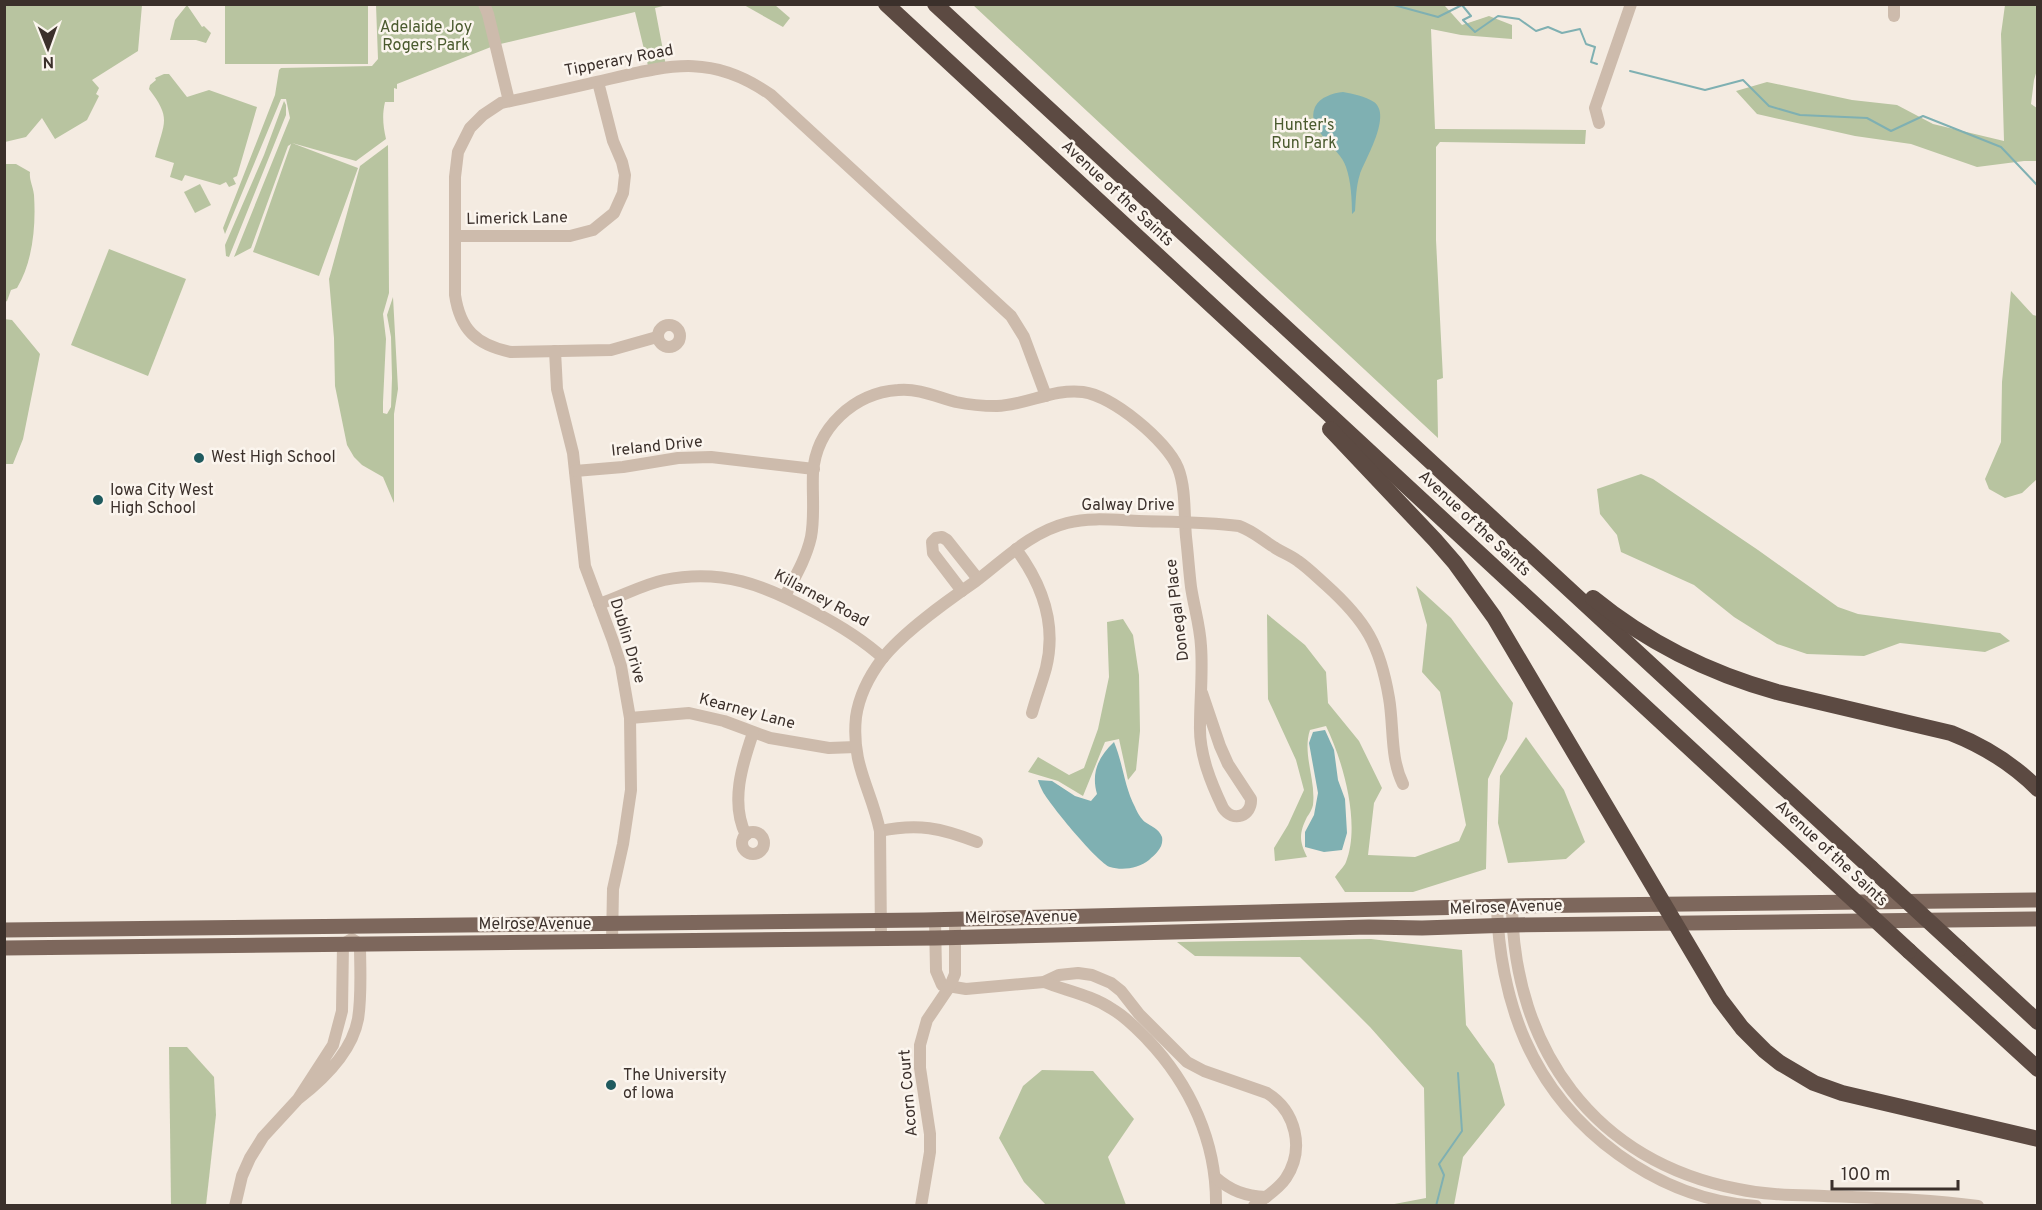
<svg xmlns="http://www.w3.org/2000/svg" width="2042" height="1210" viewBox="0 0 2042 1210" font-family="Overpass,sans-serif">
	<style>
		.green { fill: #b8c4a0 }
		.water { fill: #7fb0b2 }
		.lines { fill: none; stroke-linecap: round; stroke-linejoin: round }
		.stream { stroke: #7fb0b2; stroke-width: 2 }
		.minor { stroke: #cdbbac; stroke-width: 12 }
		.major { stroke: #7d675c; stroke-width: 15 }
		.highway { stroke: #5c4a42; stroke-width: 16 }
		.highway-bridge { stroke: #5c4a42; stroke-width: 16 }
		.poi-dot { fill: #1f5a5e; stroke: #fbf5ee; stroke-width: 2 }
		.labels { text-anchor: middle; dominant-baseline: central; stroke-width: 5; stroke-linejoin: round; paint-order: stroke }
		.park-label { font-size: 16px; fill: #4a5a2e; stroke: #fbf5ee }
		.street-label { font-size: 16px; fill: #3b302b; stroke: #fbf5ee }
		.poi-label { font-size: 16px; fill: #3b302b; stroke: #fbf5ee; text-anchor: start }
	</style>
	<rect width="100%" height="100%" fill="#f4ebe1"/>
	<g class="green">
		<path d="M5 4 142 5 138 51 92 80 99 88 96 94 99 96 87 120 55 139 42 118 26 137 5 142Z"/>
		<path d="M1431 4 1445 6 1462 25 1489 16 1512 25V39L1461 35 1431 29 1435 129 1586 130 1585 144 1440 142 1436 147V240L1443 378 1437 380 1438 438 973 5Z"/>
		<path d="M187 5 202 27 204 26 211 33 206 43 196 40H170L175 20Z"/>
		<rect x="225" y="5" width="143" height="59"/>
		<path d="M376 5H667L655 8 666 66 649 70 635 12 496 45 397 84V89L394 88V102H385C382 115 383 126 386 139L356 161 292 143 358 168 319 276 253 252 291 144 288 146 251 248 234 257 290 118 286 99H281L225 234 223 228 275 95 279 70 281 68 372 66 378 59Z"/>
		<path d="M744 5H775L790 18 783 27Z"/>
		<path d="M2005 5H2037V70L2034 80 2031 104 2037 108V161H2024L1977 167 1911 144 1855 136 1757 114 1736 91 1767 82 1852 100 1897 105 1933 124 2004 141 2001 34Z"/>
		<path d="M164 74H169L187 97 209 90 257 107 237 176 233 178 236 184 229 187 226 182 220 185 185 175 182 181 170 177 174 163 155 157C164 122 172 119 149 89L150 85 156 80 155 78Z"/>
		<path d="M284 101 286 105V115L229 257 226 256 225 245 264 155Z"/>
		<path d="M388 145 389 293 383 314 386 339 383 402V413L387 414 391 407 392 378 391 337 387 315 393 297 398 389 394 414V503L383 477 362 465 354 457 347 445 335 386 334 338 329 279 360 166Z"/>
		<path d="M5 164H16L30 172C29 180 33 186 34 195 36 226 33 261 17 288L11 290 7 301 5 302Z"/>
		<path d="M200 184 211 205 195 213 184 192Z"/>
		<path d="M109 249 186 279 148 376 71 345Z"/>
		<path d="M2011 291 2033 315 2037 316 2038 478 2022 493 2005 498 1989 489 1985 479 2001 442 2002 382Z"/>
		<path d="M4 319 12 320 40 354 23 439 13 464H6L5 472Z"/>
		<path d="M1641 474 1653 479 1758 550 1838 607 1858 614 2000 633 2010 641 1985 652 1900 643 1864 656 1807 654 1777 644 1734 617 1694 585 1621 552 1617 535 1600 514 1597 489Z"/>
		<path d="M1416 586 1451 618 1513 703 1507 739 1488 779 1486 869 1413 892H1345L1335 877C1338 872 1344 867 1346 862 1361 824 1343 761 1326 726L1310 730C1302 754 1316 779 1313 805 1312 809 1310 813 1307 817 1299 833 1299 841 1307 857L1275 861 1274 848 1288 825 1304 790 1296 760 1268 699 1267 614 1305 645 1326 672 1328 703 1359 741 1382 788 1374 803 1368 855 1415 857 1459 841 1466 825 1440 692 1422 672 1427 625Z"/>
		<path d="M1123 619 1133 635 1139 675 1140 731 1136 770 1128 780 1119 739 1105 742 1083 796 1058 781 1028 772 1038 757 1069 775 1084 768 1098 729 1109 677 1107 622Z"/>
		<path d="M1526 737 1564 790 1585 842 1566 859 1508 863 1498 823 1500 776Z"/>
		<path d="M1371 939 1462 950 1466 1025 1494 1064 1505 1105 1463 1157 1454 1205H1389L1426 1198 1424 1088 1370 1027 1300 957 1195 956 1177 942Z"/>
		<path d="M169 1047H187L214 1077 216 1115 206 1205H171Z"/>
		<path d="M1042 1070 1093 1071 1134 1119 1108 1157 1126 1205H1046L1024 1182 999 1138 1023 1086Z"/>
	</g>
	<g class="water">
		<path d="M1343 92C1353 94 1365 96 1374 102 1392 115 1366 158 1360 174 1356 186 1356 199 1355 211L1352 214C1352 200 1351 181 1346 167 1340 147 1305 130 1315 107 1320 97 1333 93 1343 92Z"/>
		<path d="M1325 730 1334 750 1338 780 1345 799 1347 833 1342 850 1324 852 1305 847V832L1314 815 1318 793 1309 743 1313 732Z"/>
		<path d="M1114 742C1123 763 1124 786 1135 807 1137 812 1141 819 1145 822 1151 826 1159 829 1162 837 1164 847 1156 854 1149 860 1139 868 1123 871 1110 867 1098 863 1051 806 1043 792 1041 788 1039 784 1038 780L1052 781 1075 796 1091 801 1097 794C1091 773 1098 757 1114 742Z"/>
	</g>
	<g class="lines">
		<g class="stream">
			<path d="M1386 4 1394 5 1438 17 1462 5 1471 16 1463 20 1475 32 1498 16 1519 19 1536 31 1548 27 1562 33 1580 29 1586 44 1595 47 1591 62 1597 64"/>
			<path d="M1630 71 1705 90 1743 80 1769 106 1800 115 1867 118 1891 131 1923 116 2001 147 2038 186"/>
			<path d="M1436 1206 1444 1175 1439 1164 1462 1131 1458 1073"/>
		</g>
		<g class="minor">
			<path d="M484 4 488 14 509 101"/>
			<path d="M1894 16V4"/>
			<path d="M1599 123 1595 108 1631 4"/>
			<path d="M455 236H570L593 230 614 213 623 193 625 175 622 162 613 141 598 82"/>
			<circle cx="669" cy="336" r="11"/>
			<path d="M657 337 611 350 511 352C476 345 460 329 455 295V177L458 152 470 128 483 115 501 103C536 96 570 88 605 80 670 65 712 53 771 95L1011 316 1024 337 1046 396"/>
			<path d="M555 351 557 389 573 453 585 566 613 641 621 666 630 718 631 790 623 844 613 889 612 942"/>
			<path d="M575 471 623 467 678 458 711 457 814 469"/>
			<path d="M1016 549C1042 584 1057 624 1046 668 1042 683 1036 698 1032 713"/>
			<path d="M962 591 933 553 932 542 936 538 942 537 947 540 978 579"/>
			<path d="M785 596C795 577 806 559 811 537 815 516 812 494 813 473 816 428 854 393 898 390 919 388 937 397 956 402 970 405 984 406 997 406 1027 405 1054 388 1083 392 1113 396 1167 441 1178 468 1186 488 1184 515 1186 537 1188 554 1189 571 1191 587 1194 607 1200 626 1201 646 1203 673 1200 699 1200 725 1199 754 1211 783 1223 808 1233 823 1252 816 1251 799L1228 764 1220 746 1202 693"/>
			<path d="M599 604C621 597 641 585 664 580 722 568 764 585 814 612 839 625 862 639 883 658"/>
			<path d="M630 718 689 713 724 721 770 738 829 748 856 747"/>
			<path d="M880 831C918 823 941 828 977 842"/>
			<circle cx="753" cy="843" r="11"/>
			<path d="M746 835C730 803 742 765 753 733"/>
			<path d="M1497 906C1498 950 1507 999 1525 1040 1565 1131 1657 1199 1756 1206"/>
			<path d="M1512 906C1514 1049 1594 1161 1738 1189 1766 1195 1795 1195 1824 1196 1875 1198 1927 1199 1978 1206"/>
			<path d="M935 920 936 971 942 985 966 989 1044 982 1059 975 1078 973 1092 975 1111 983 1121 991 1139 1014 1187 1062 1204 1071 1267 1093C1296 1111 1305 1149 1286 1178 1278 1190 1265 1197 1254 1206"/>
			<path d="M881 939 880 831C871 788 851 765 856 717 859 696 870 675 882 659 903 632 947 601 976 581 1005 559 1031 532 1067 523 1090 517 1115 520 1139 521 1172 522 1206 522 1239 526 1253 531 1261 539 1274 547 1281 552 1290 555 1298 561 1308 568 1317 577 1326 585 1366 621 1380 645 1389 698 1394 727 1390 758 1403 784"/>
			<path d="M1044 982C1067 991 1091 995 1112 1009 1126 1017 1136 1028 1147 1039 1190 1084 1217 1142 1216 1206"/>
			<path d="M1215 1177C1231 1191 1245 1196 1266 1197"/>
			<path d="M235 1206 242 1176 250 1158 263 1137 298 1099 333 1045 342 1011 343 944 352 939 360 944C360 968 362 995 358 1019 352 1052 324 1079 298 1099"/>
			<path d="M921 1206 930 1152V1134L920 1068V1045L927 1020 950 986 955 974V919"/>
		</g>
		<g class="major">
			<path d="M4 930 924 920 1512 906 2038 900"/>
			<path d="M4 948 935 938 1369 927 1422 928 1513 925 2038 919"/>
		</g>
		<g class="highway">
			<path d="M886 4 1818 867"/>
			<path d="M935 4 1871 868"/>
			<path d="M1330 429 1435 540 1455 563 1494 617 1720 999 1742 1028 1765 1051 1780 1063 1814 1083 1842 1093 2038 1139"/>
			<path d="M1593 598C1648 643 1709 673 1777 692L1951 733C1984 746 2012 763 2038 789"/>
			<path d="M1959 949 2038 1022"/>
			<path d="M1909 951 2038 1069"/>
		</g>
		<g class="highway-bridge">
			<path d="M1818 867 1909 951"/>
			<path d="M1871 868 1959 949"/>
		</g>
	</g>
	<g class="poi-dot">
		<circle cx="199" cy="458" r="6"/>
		<circle cx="98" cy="500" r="6"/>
		<circle cx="611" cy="1085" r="6"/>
	</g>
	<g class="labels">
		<g class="park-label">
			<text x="426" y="28">Adelaide Joy<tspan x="426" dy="18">Rogers Park</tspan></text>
			<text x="1304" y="126">Hunter's<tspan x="1304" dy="18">Run Park</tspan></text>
		</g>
		<g class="street-label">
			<text transform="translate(619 61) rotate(-11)">Tipperary Road</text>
			<text transform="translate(1117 194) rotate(43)">Avenue of the Saints</text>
			<text transform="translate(517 219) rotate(-1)">Limerick Lane</text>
			<text transform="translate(657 447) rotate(-6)">Ireland Drive</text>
			<text x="1128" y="506">Galway Drive</text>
			<text transform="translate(1474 524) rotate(43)">Avenue of the Saints</text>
			<text transform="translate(821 599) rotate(28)">Killarney Road</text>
			<text transform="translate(1178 610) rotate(-97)">Donegal Place</text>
			<text transform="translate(627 641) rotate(73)">Dublin Drive</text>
			<text transform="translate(747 712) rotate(15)">Kearney Lane</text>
			<text transform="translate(1831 854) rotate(43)">Avenue of the Saints</text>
			<text transform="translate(1506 908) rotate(-2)">Melrose Avenue</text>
			<text transform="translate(1021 918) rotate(-1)">Melrose Avenue</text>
			<text x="535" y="925">Melrose Avenue</text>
			<text transform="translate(909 1093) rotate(-95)">Acorn Court</text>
		</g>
		<g class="poi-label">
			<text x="211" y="458">West High School</text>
			<text x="110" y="491">Iowa City West<tspan x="110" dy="18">High School</tspan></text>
			<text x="623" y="1076">The University<tspan x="623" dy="18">of Iowa</tspan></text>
		</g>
	</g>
	<rect width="2042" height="1210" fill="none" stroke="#3b302b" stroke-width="12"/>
	<g transform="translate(48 48) rotate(179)" stroke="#fbf5ee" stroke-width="4.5" paint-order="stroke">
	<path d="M0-4.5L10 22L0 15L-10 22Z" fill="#3b302b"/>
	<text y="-9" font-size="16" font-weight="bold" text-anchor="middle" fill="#3b302b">N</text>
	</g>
	<path d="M1832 1180v9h126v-9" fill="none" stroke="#3b302b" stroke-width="3"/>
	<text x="1841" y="1180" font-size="18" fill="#3b302b" stroke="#fbf5ee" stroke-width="4.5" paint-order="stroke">100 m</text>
</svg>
